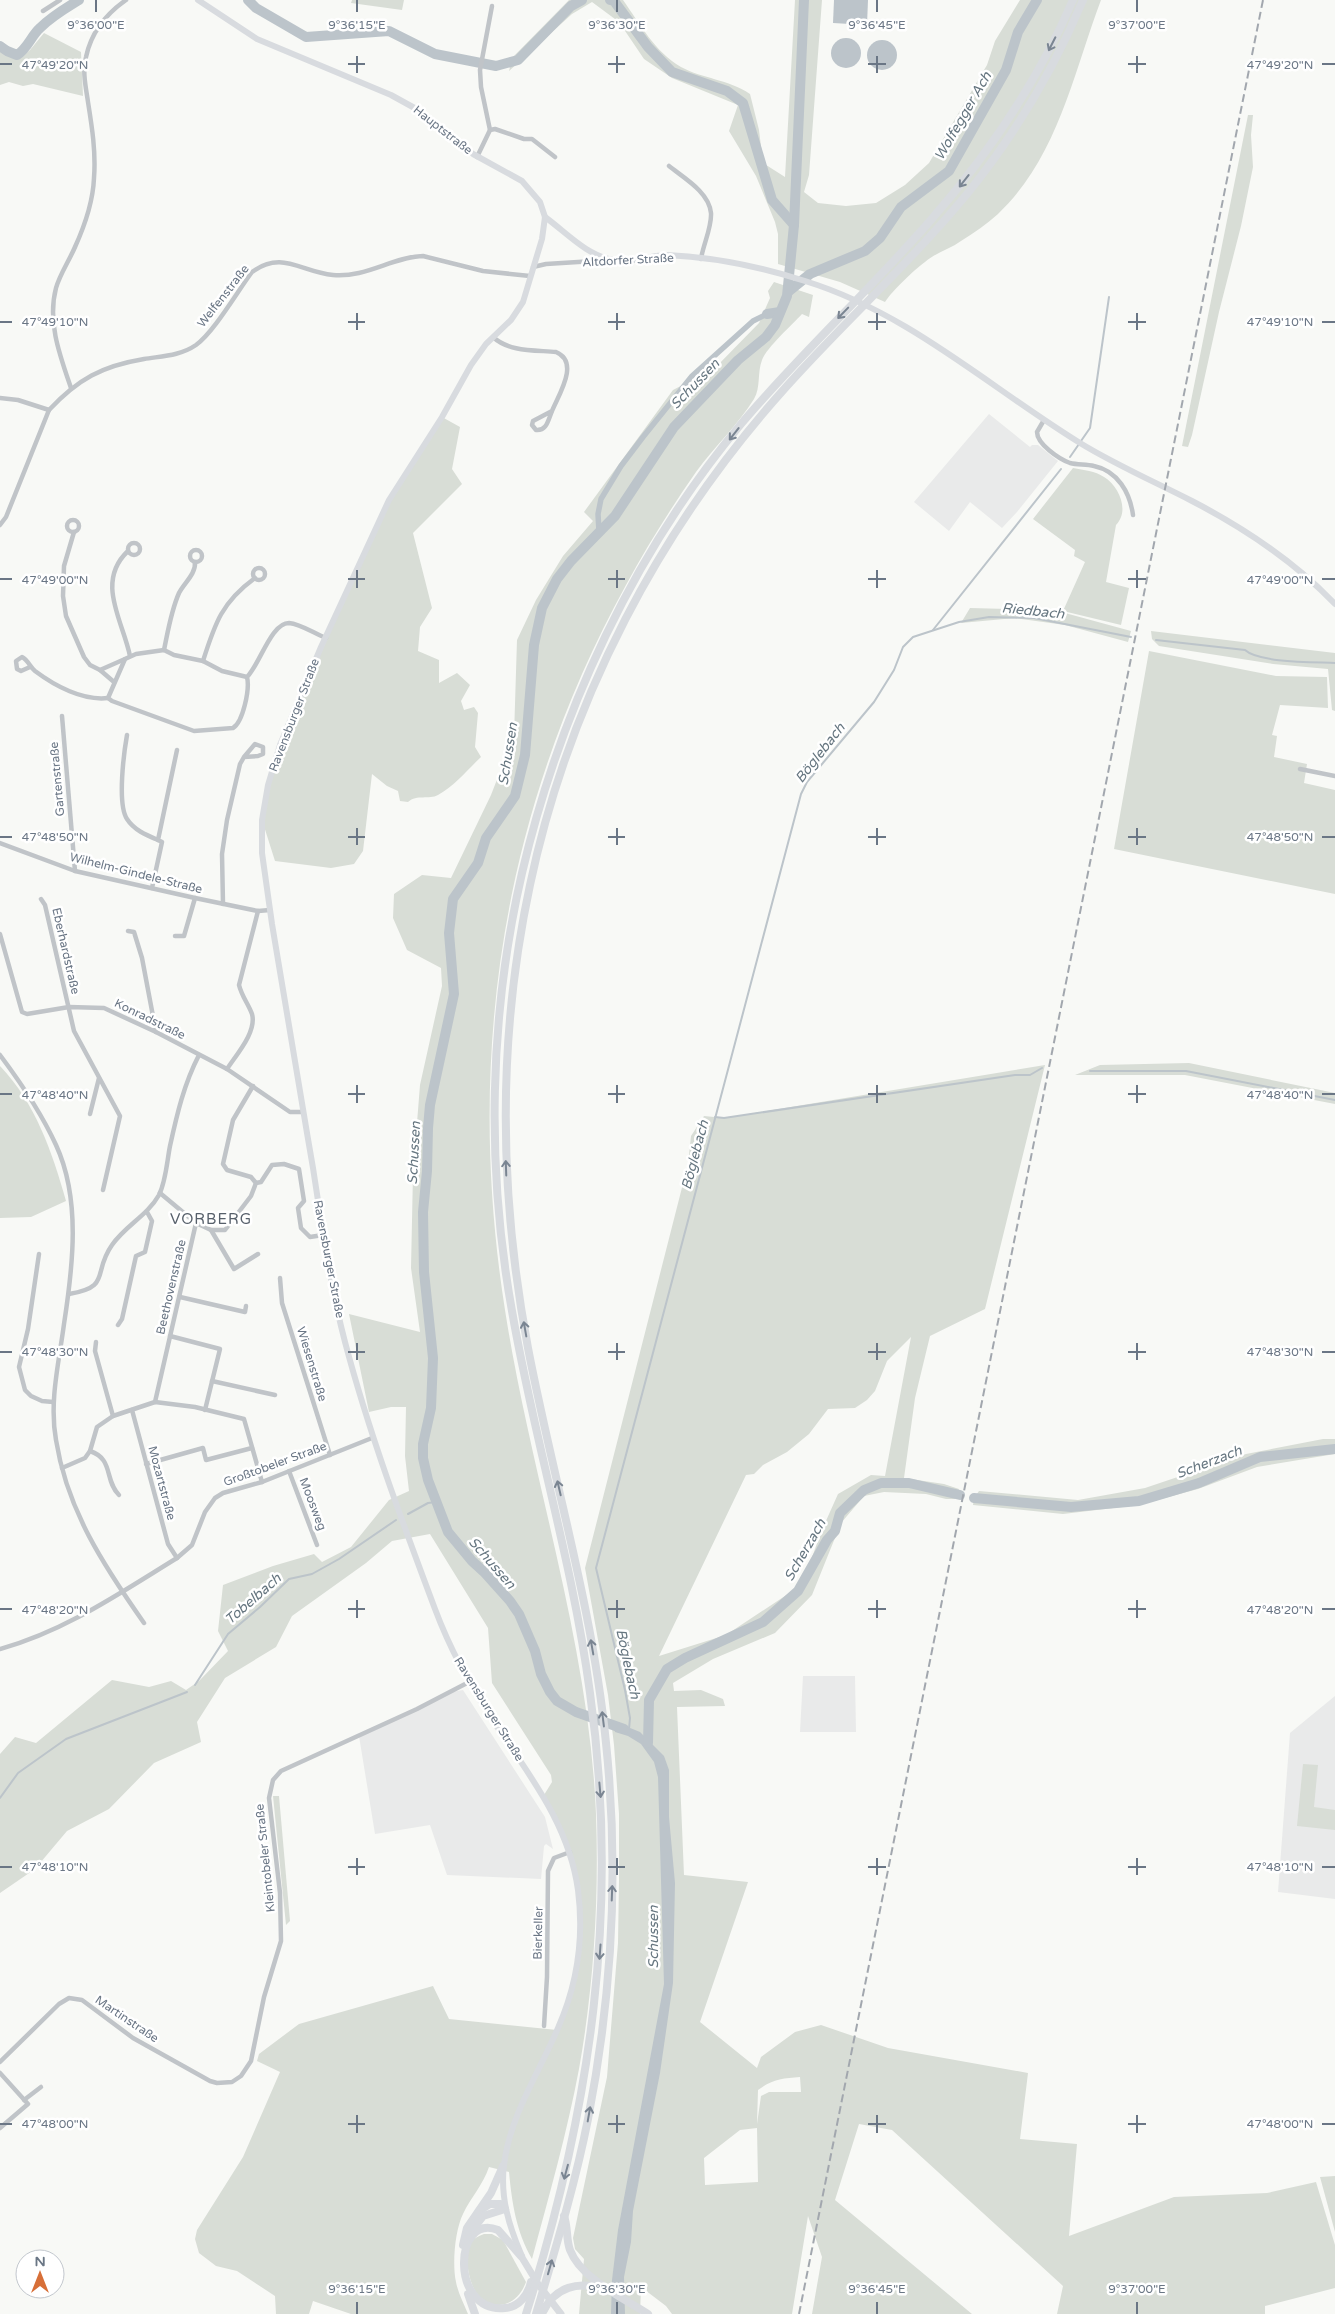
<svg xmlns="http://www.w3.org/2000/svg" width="1335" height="2314" viewBox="0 0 1335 2314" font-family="'Varela Round',sans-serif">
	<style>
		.built { fill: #e9eaea }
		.green { fill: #d8ddd6; fill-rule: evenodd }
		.water { fill: #bcc4ca }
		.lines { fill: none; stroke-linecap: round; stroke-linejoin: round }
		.stream { stroke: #bcc4ca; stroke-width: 2 }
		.canal { stroke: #bcc4ca; stroke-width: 5.5 }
		.river { stroke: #bcc4ca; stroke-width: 10 }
		.street { stroke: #c0c4c8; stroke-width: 4.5 }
		.secondary { stroke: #d8dbdf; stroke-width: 6 }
		.primary { stroke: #d8dbdf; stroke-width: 7 }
		.highway { stroke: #d8dbdf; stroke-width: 8 }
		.rail { stroke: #a2a7ae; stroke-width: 2; stroke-dasharray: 8 4; stroke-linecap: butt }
		.oneway { stroke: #7a8592 }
		.ticks { fill: none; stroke: #6a7685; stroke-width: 2 }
		.labels { text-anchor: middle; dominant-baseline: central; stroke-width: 5; stroke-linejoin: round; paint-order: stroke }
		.street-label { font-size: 12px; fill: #6a7685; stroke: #fff }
		.water-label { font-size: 14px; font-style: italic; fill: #667680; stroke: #fff }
		.quarter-label { font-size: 15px; letter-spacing: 1px; fill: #57606b; stroke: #fff }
		.ticks-label { font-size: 12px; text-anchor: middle; fill: #6a7685; stroke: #fff; stroke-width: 5; stroke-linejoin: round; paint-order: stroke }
	</style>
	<rect width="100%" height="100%" fill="#f8f9f6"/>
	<g class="built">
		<path d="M989 414 1030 447 1032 445H1038L1058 461 1017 512 1002 528 970 502 949 531 914 502Z"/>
		<path d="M803 1676H855L856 1732H800Z"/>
		<path d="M463 1690 545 1817 553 1849 546 1844 544 1846 541 1879 447 1875 430 1825 375 1834 359 1736 452 1692Z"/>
		<path d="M1335 1696V1899L1278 1892 1290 1733Z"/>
	</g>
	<g class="green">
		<path d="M352 0H404L402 10 351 3Z"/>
		<path d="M569 0H623C640 24 655 52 681 67 703 79 728 79 750 94L759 130 763 163 785 177 795 0H822L809 175 804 192 818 203 846 206 876 203 905 185 929 163 987 65 995 41 1020 0H1101C1073 74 1058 157 998 214 987 224 974 233 961 241 950 249 935 253 925 262 913 271 893 290 885 302L840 282 778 264V234L775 222 756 176 729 131 738 105 672 78 644 59 619 22 592 2 572 14 509 71 513 57Z"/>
		<path d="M44 33 81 52 83 96 33 84 23 86 9 82 0 85V50L19 59 30 50Z"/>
		<path d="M1248 115H1253L1251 135 1253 167 1241 226 1219 312 1192 435 1188 447 1182 446Z"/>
		<path d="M774 282 813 295 809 317 802 314C792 325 767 347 762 360 757 373 761 387 754 399 738 425 714 447 696 472 671 508 647 546 626 585 502 811 465 1056 505 1310 531 1478 589 1642 596 1814 599 1899 594 1985 579 2069 567 2133 549 2196 532 2259 516 2231 512 2203 509 2172L489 2167C483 2185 471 2197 463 2214 455 2230 452 2264 456 2282 458 2293 464 2304 468 2314H351L313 2301 309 2314H276L275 2296 237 2271 216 2266 199 2253 195 2239 197 2230 243 2157 280 2072 257 2061 259 2054 299 2024 433 1986 449 2019 557 2030 569 2001 580 1936 575 1873 544 1795 552 1782 551 1775 492 1683 488 1628 430 1534 392 1541 366 1563 292 1616 276 1647 225 1678 197 1722 201 1742 154 1763 109 1809 67 1831 35 1869 0 1893V1754L15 1737 36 1743 112 1680 149 1687 171 1681 186 1690 199 1681 228 1651 218 1631 223 1585 273 1566 314 1554 322 1562 351 1547 389 1500 409 1491 405 1456 406 1407H391L369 1412 349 1314 420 1332 411 1268 413 1173 420 1085 442 986 441 968 407 950 393 918 394 894 422 875 451 878 491 795 514 736 517 640 536 600 563 556 593 521 584 512 673 390 715 368 759 323 770 298 768 291Z"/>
		<path d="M442 417 460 427 452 469 462 484 413 533 432 608 420 627 418 651 439 660V683L457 673 470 685 461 701 464 710 474 707 478 713 475 747 481 757C467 770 456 785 438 795 429 800 417 794 408 802L400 801 398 791 387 786 372 774 363 851 354 864 331 868 275 861 262 820 280 745 389 500Z"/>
		<path d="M1073 468C1084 470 1095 471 1104 477 1119 486 1130 511 1116 525L1106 582 1129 588 1121 625 1063 611 1085 562 1074 556 1075 550 1033 519Z"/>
		<path d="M970 608 1054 610 1131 631 1128 642 1065 625 1015 618 961 623Z"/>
		<path d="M1151 631 1335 653V711L1332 710 1328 669 1273 664 1159 646 1152 639Z"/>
		<path d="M1149 651 1276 676 1327 677 1328 708 1280 705 1272 735 1277 736 1274 757 1307 764 1304 783 1335 790V894L1114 849Z"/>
		<path d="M1189 1063 1335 1093V1104L1185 1075H1075L1100 1065Z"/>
		<path d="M1045 1065 985 1309 930 1336 915 1398 904 1478 944 1484 959 1489 955 1499H946L926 1494 884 1492 864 1496 841 1523 812 1595 775 1633 713 1659 673 1683 674 1691 701 1690 723 1699 725 1706 677 1707 684 1875 748 1882 700 2022 757 2068 761 2057 795 2032 821 2025 888 2048 1028 2073 1020 2139 1077 2144 1069 2236 1174 2197 1267 2193 1316 2182 1335 2245V2288L1265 2306V2314H1057L1063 2286 892 2130 859 2124 835 2200 972 2314H812L822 2257 808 2216 792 2314H672L666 2306 641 2287 640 2314H579L584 2259 575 2249 573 2238 607 2077 618 1943 619 1880V1814L614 1745 608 1695 585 1568 688 1164 691 1136 704 1116 724 1118ZM911 1337 885 1476 871 1475 838 1494 821 1532 809 1566 797 1588 726 1635 659 1656 746 1475 754 1474 763 1465 787 1452 809 1434 828 1409 855 1408 867 1400 875 1391 887 1361ZM800 2077 801 2092H769L761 2096 757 2124 758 2090C771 2080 783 2078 800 2077ZM757 2128 758 2182 705 2185 704 2158 740 2130Z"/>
		<path d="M0 1066C36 1104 52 1152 66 1201L31 1217 0 1218Z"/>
		<path d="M1323 1439H1335V1454L1257 1467 1198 1489 1139 1505 1063 1514 973 1505 974 1498 979 1491 1078 1500 1145 1488 1246 1454Z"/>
		<path d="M1303 1764 1318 1765 1314 1807 1335 1810V1830L1297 1826Z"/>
		<path d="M273 1796H279L290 1921 286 1925Z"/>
		<path d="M1335 2176V2232L1320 2177Z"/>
		<path d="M484 2234H492L503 2240 526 2282C518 2304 496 2314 478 2295 469 2285 463 2255 471 2242 474 2238 479 2236 484 2234Z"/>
	</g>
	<g class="water">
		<path d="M834 0H868L867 25 833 23Z"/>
		<circle cx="846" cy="53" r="15"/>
		<circle cx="882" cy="55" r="15"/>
		<path d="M613 1721 640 1732 664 1756 669 1770V1817L675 1883 673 1983 660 2073 633 2211 631 2242 624 2277 625 2314H611L612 2280 618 2230 664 1984 658 1777 654 1762 641 1744 628 1736 615 1732Z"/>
	</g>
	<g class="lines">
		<g class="stream">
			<path d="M1081 441 1090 428 1109 297"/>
			<path d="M1070 457 1079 444"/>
			<path d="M933 630 1061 469"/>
			<path d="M1156 640 1245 650C1259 663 1315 662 1335 663"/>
			<path d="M1090 1071H1186L1335 1100"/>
			<path d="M715 1117 724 1118 1015 1075H1030L1042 1068"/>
			<path d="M408 1514 428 1503 436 1502"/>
			<path d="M195 1685 228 1634 260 1607 289 1579 312 1574 339 1559 396 1520"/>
			<path d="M629 1729 630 1718 625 1690 596 1568 801 794 807 782 874 702 894 670 903 647 913 637 959 622 989 617 1034 618 1131 637"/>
			<path d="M0 1798 18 1773 66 1739 187 1692"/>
		</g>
		<path class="canal" d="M599 532 598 514 601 499 621 466 643 437 692 376 753 321 767 314"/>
		<g class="river">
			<path d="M248 0 256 8 306 37 389 31 435 54 496 66 518 60 571 6 582 0"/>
			<path d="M610 0 614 1 648 47 672 72 727 91 743 103 772 200 794 225"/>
			<path d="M0 46 7 51 17 55C28 48 31 36 40 28 52 16 66 8 79 0"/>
			<path d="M789 291 810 274 865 251 880 238 901 207 949 171 1006 70 1018 32 1037 0"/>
			<path d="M767 314 780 312"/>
			<path d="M974 1498 1071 1507 1139 1501 1199 1483 1260 1457 1335 1449"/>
			<path d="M624 1729 576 1712 557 1701 550 1692 541 1674 535 1651 519 1614 510 1601 484 1572 472 1561 448 1532 428 1480 423 1458V1444L431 1408 433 1358 424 1272 423 1212 427 1171 428 1128 430 1105 454 994 449 933 453 899 478 863 486 838 515 796 525 755 534 645 542 608 557 579 571 561 615 516 674 427 738 360 766 337 775 325 787 296 794 225 804 0"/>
			<path d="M648 1743 649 1700 667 1669 685 1658 763 1622 798 1591 827 1540 835 1531 840 1513 864 1490 881 1483H909L960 1495"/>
		</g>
		<g class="street">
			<path d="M43 11 60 0"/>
			<path d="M490 130 495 129 524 139H532L555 157"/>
			<path d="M477 157 490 130 481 87 480 70 492 6"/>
			<path d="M669 166C684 178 709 192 711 213 712 227 703 245 701 259"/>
			<path d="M533 267 546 264 610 260"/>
			<path d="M493 337C509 352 535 350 556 352 580 362 559 394 552 411L533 421 532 425 536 430C547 431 548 420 552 411"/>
			<path d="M71 388C60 356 47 322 56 288 60 274 69 261 75 247 85 225 93 202 94 178 96 152 92 127 88 102 86 88 82 71 86 57 91 33 106 14 126 0"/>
			<path d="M0 398 18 400 49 410"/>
			<path d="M1044 420 1037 432C1037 444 1059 459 1070 463 1078 465 1086 464 1094 466 1118 471 1130 493 1133 515"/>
			<circle cx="73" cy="526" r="6"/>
			<path d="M0 525 6 517 49 410C78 379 102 366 144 359 162 356 180 356 196 345 214 332 237 292 252 272 282 250 301 272 333 275 366 278 392 257 423 256L483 271 530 276"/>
			<path d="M74 532 64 566 63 596 66 616 84 657 90 665 100 670"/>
			<circle cx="134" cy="549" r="6"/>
			<circle cx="196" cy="556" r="6"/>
			<path d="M128 551C95 582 123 621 130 656"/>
			<circle cx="259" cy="574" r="6"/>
			<path d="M164 650C168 631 171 611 179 593 184 583 196 574 195 562"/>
			<path d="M203 661C215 623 222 602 255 578"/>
			<path d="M30 667 21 671 17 669 16 661 22 657C28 660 30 667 35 671 55 686 83 701 108 698"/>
			<path d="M247 677 222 671 203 661 174 655 164 650 136 654 125 659 108 698 112 701 194 731 233 728C243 722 250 689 247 677 260 664 271 623 289 623 301 624 315 634 326 638"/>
			<path d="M114 682 100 670 125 659"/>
			<path d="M62 716 75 871"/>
			<path d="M127 735C124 752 117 804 127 819 134 830 146 835 158 840"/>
			<path d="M1300 769 1335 776"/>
			<path d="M0 843 75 871 195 898 258 911 270 910"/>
			<path d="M152 888 162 842 158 840 177 750"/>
			<path d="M41 899 45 905 74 1031 120 1116 103 1190"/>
			<path d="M223 904 222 854 227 820 240 764 244 757 258 756 263 754V747L255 744 244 757"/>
			<path d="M128 931 134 932 142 958 156 1032"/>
			<path d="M0 934 22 1012 27 1014 69 1007 104 1008 156 1032 227 1069 290 1112H303"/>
			<path d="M175 936H184L195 898"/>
			<path d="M0 1055C21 1083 41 1112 56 1145 81 1199 73 1266 64 1324 59 1362 49 1402 56 1440 67 1510 104 1566 144 1623"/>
			<path d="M227 1069C236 1055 257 1032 252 1014 248 1003 242 997 239 985L258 911"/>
			<path d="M253 1086 233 1120 223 1164 227 1170 251 1177 256 1183"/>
			<path d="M90 1114 99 1078"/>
			<path d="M196 1223 211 1230H225L251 1196 256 1183 261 1182 272 1165 284 1164 299 1169 304 1201 298 1208 301 1228 310 1237 323 1235"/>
			<path d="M211 1230 234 1269 258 1254"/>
			<path d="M39 1254 28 1329 19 1367 25 1390 31 1396 42 1401 53 1402"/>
			<path d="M280 1278 282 1303 330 1455"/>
			<path d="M69 1294C112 1287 92 1273 112 1245 126 1225 147 1216 159 1195 166 1181 167 1161 170 1146 177 1114 184 1084 199 1055"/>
			<path d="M180 1297 245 1312 246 1306"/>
			<path d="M118 1325 122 1319 136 1256 145 1252 152 1221 147 1212"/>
			<path d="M170 1336 220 1349 205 1410"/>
			<path d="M96 1342 95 1351 113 1416"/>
			<path d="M212 1381 275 1395"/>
			<path d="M155 1402 196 1223 160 1193"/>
			<path d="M132 1410 168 1544 177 1558"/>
			<path d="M90 1451C114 1459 104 1480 119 1495"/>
			<path d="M146 1464 203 1448 206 1460 252 1448"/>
			<path d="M62 1468 85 1458 90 1451 97 1427 113 1416 155 1402 195 1407 244 1419 262 1482"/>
			<path d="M289 1471 317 1545"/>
			<path d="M0 1649C65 1631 120 1593 177 1558L192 1545 205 1512 215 1498 223 1493 262 1482 372 1438"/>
			<path d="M544 2026 547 1977 548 1871 554 1858 570 1852"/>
			<path d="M0 2062 59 2004 69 1998 82 2000 133 2038 210 2081 217 2083 232 2082 241 2076 251 2061 264 1997 281 1941 280 1893 269 1798 273 1780 281 1771 417 1709 469 1682"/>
			<path d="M0 2073 28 2104 0 2128"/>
			<path d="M24 2100 41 2087"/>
		</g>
		<g class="secondary">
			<path d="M198 0 257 39 391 95 420 111 473 154 522 181 540 202 545 217 542 239 523 302 511 320 486 344 471 365 442 417 389 500 321 647 280 745 268 785 262 820V853L272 924C286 1006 299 1087 313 1168 322 1226 330 1285 345 1342 369 1433 402 1521 435 1609 450 1649 470 1686 494 1722 529 1775 569 1824 578 1890 584 1937 577 1985 558 2028 539 2073 510 2115 504 2165 500 2197 509 2226 521 2254"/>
			<path d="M545 217C567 233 586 255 613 260 630 264 650 255 667 255 713 257 761 267 805 281 909 313 989 387 1080 443 1116 465 1155 482 1192 501 1244 528 1295 562 1335 604"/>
		</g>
		<path class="primary" d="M521 2256 538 2284 561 2314"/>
		<g class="highway">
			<path d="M479 2211 490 2204H501L505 2209"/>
			<path d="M564 2216C568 2227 566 2239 570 2250 581 2279 624 2298 648 2314"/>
			<path d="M470 2233 483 2216 505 2209"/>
			<path d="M463 2245 467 2228 491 2193 503 2166"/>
			<path d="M521 2256 498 2230C453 2212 450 2314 505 2308 519 2307 528 2295 531 2282"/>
			<path d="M468 2294 475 2314"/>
			<path d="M526 2314C591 2108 620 1908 590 1693 573 1564 534 1439 512 1311 486 1167 489 1016 522 873 560 711 634 552 741 424 801 353 869 291 930 221 988 155 1038 81 1073 0"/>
			<path d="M536 2314C555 2250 575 2185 588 2119 612 1996 619 1868 606 1743 593 1609 553 1479 528 1348 499 1194 497 1039 530 885 569 700 660 527 786 387 845 321 911 262 967 194 1014 136 1054 69 1083 0"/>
			<path d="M542 2314C553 2287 580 2279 606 2291"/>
		</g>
		<path class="rail" d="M799 2314 1263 0"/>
	</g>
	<defs><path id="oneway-shaft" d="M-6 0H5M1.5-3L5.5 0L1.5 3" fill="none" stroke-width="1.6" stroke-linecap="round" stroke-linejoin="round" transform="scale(1.25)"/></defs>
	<g class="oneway">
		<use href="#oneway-shaft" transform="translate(1052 44) rotate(117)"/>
		<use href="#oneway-shaft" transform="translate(964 181) rotate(128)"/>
		<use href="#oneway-shaft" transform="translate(843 313) rotate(134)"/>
		<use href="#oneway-shaft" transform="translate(734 434) rotate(128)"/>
		<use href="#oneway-shaft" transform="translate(506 1168) rotate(-92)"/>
		<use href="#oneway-shaft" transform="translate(525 1329) rotate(-100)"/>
		<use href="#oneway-shaft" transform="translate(559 1488) rotate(-103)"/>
		<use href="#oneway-shaft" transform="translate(592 1647) rotate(-100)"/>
		<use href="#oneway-shaft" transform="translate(603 1719) rotate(-97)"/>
		<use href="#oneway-shaft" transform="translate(600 1790) rotate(85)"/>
		<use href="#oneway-shaft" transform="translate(612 1893) rotate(-88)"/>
		<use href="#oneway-shaft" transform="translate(600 1952) rotate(94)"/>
		<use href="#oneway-shaft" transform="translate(589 2114) rotate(-80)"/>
		<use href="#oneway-shaft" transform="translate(566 2172) rotate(105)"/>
		<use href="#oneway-shaft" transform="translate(550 2267) rotate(-74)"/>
	</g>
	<path class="ticks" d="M96 0V12M357 0V12M617 0V12M877 0V12M1137 0V12M357 56V73M617 56V73M877 56V73M1137 56V73M0 64H12M348 64H365M608 64H625M868 64H886M1128 64H1146M1322 64H1335M357 313V330M617 313V330M877 313V330M1137 313V330M0 322H12M348 322H365M608 322H625M868 322H886M1128 322H1146M1322 322H1335M357 570V588M617 570V588M877 570V588M1137 570V588M0 579H12M348 579H365M608 579H625M868 579H886M1128 579H1146M1322 579H1335M357 828V845M617 828V845M877 828V845M1137 828V845M0 837H12M348 837H365M608 837H625M868 837H886M1128 837H1146M1322 837H1335M357 1085V1103M617 1085V1103M877 1085V1103M1137 1085V1103M0 1094H12M348 1094H365M608 1094H625M868 1094H886M1128 1094H1146M1322 1094H1335M357 1343V1360M617 1343V1360M877 1343V1360M1137 1343V1360M0 1352H12M348 1352H365M608 1352H625M868 1352H886M1128 1352H1146M1322 1352H1335M357 1600V1618M617 1600V1618M877 1600V1618M1137 1600V1618M0 1609H12M348 1609H365M608 1609H625M868 1609H886M1128 1609H1146M1322 1609H1335M357 1858V1875M617 1858V1875M877 1858V1875M1137 1858V1875M0 1867H12M348 1867H365M608 1867H625M868 1867H886M1128 1867H1146M1322 1867H1335M357 2115V2133M617 2115V2133M877 2115V2133M1137 2115V2133M0 2124H12M348 2124H365M608 2124H625M868 2124H886M1128 2124H1146M1322 2124H1335M357 2302V2314M617 2302V2314M877 2302V2314M1137 2302V2314"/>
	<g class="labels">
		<g class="street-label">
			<text transform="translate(443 130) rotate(38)">Hauptstraße</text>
			<text transform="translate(628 260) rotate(-3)">Altdorfer Straße</text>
			<text transform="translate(223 296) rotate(-52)">Welfenstraße</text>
			<text transform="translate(294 715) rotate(-69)">Ravensburger Straße</text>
			<text transform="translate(57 779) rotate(-95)">Gartenstraße</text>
			<text transform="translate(136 873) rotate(14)">Wilhelm-Gindele-Straße</text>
			<text transform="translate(66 951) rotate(77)">Eberhardstraße</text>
			<text transform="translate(150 1019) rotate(26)">Konradstraße</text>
			<text transform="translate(329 1259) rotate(79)">Ravensburger Straße</text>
			<text transform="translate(171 1287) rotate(-77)">Beethovenstraße</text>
			<text transform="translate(312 1364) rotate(73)">Wiesenstraße</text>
			<text transform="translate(275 1464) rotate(-20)">Großtobeler Straße</text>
			<text transform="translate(162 1483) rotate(75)">Mozartstraße</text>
			<text transform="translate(313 1504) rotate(69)">Moosweg</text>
			<text transform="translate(489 1709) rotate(58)">Ravensburger Straße</text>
			<text transform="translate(265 1858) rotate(-96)">Kleintobeler Straße</text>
			<text transform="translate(538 1933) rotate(-89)">Bierkeller</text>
			<text transform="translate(127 2019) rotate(34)">Martinstraße</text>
		</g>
		<g class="water-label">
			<text transform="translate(963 116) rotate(-60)">Wolfegger Ach</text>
			<text transform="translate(695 384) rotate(-46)">Schussen</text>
			<text transform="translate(1033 611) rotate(6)">Riedbach</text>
			<text transform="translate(820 753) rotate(-52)">Böglebach</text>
			<text transform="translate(508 754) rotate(-81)">Schussen</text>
			<text transform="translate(414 1153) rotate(-87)">Schussen</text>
			<text transform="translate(695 1155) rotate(-75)">Böglebach</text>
			<text transform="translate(1209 1462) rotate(-21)">Scherzach</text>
			<text transform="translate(805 1550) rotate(-60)">Scherzach</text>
			<text transform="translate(492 1563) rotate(49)">Schussen</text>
			<text transform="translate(253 1599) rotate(-41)">Tobelbach</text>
			<text transform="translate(628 1664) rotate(78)">Böglebach</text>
			<text transform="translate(653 1937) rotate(-90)">Schussen</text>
		</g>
		<g class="quarter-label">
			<text x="211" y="1219">VORBERG</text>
		</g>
	</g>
	<g class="ticks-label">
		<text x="96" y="29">9°36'00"E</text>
		<text x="357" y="29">9°36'15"E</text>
		<text x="617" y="29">9°36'30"E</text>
		<text x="877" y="29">9°36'45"E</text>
		<text x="1137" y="29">9°37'00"E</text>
		<text x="55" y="69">47°49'20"N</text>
		<text x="1280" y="69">47°49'20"N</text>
		<text x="55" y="326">47°49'10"N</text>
		<text x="1280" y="326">47°49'10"N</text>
		<text x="55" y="584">47°49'00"N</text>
		<text x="1280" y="584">47°49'00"N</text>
		<text x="55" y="841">47°48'50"N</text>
		<text x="1280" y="841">47°48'50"N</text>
		<text x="55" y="1099">47°48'40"N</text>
		<text x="1280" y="1099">47°48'40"N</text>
		<text x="55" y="1356">47°48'30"N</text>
		<text x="1280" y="1356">47°48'30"N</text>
		<text x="55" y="1614">47°48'20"N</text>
		<text x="1280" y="1614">47°48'20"N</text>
		<text x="55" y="1871">47°48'10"N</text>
		<text x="1280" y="1871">47°48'10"N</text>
		<text x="55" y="2128">47°48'00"N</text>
		<text x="1280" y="2128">47°48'00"N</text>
		<text x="357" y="2293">9°36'15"E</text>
		<text x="617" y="2293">9°36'30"E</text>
		<text x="877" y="2293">9°36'45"E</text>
		<text x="1137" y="2293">9°37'00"E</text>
	</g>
	<g transform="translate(40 2274)"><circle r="24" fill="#ffffff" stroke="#c3c8ce"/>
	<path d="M0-4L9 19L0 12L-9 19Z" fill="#d76f38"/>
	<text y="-8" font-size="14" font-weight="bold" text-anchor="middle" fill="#6a7685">N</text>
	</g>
</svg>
